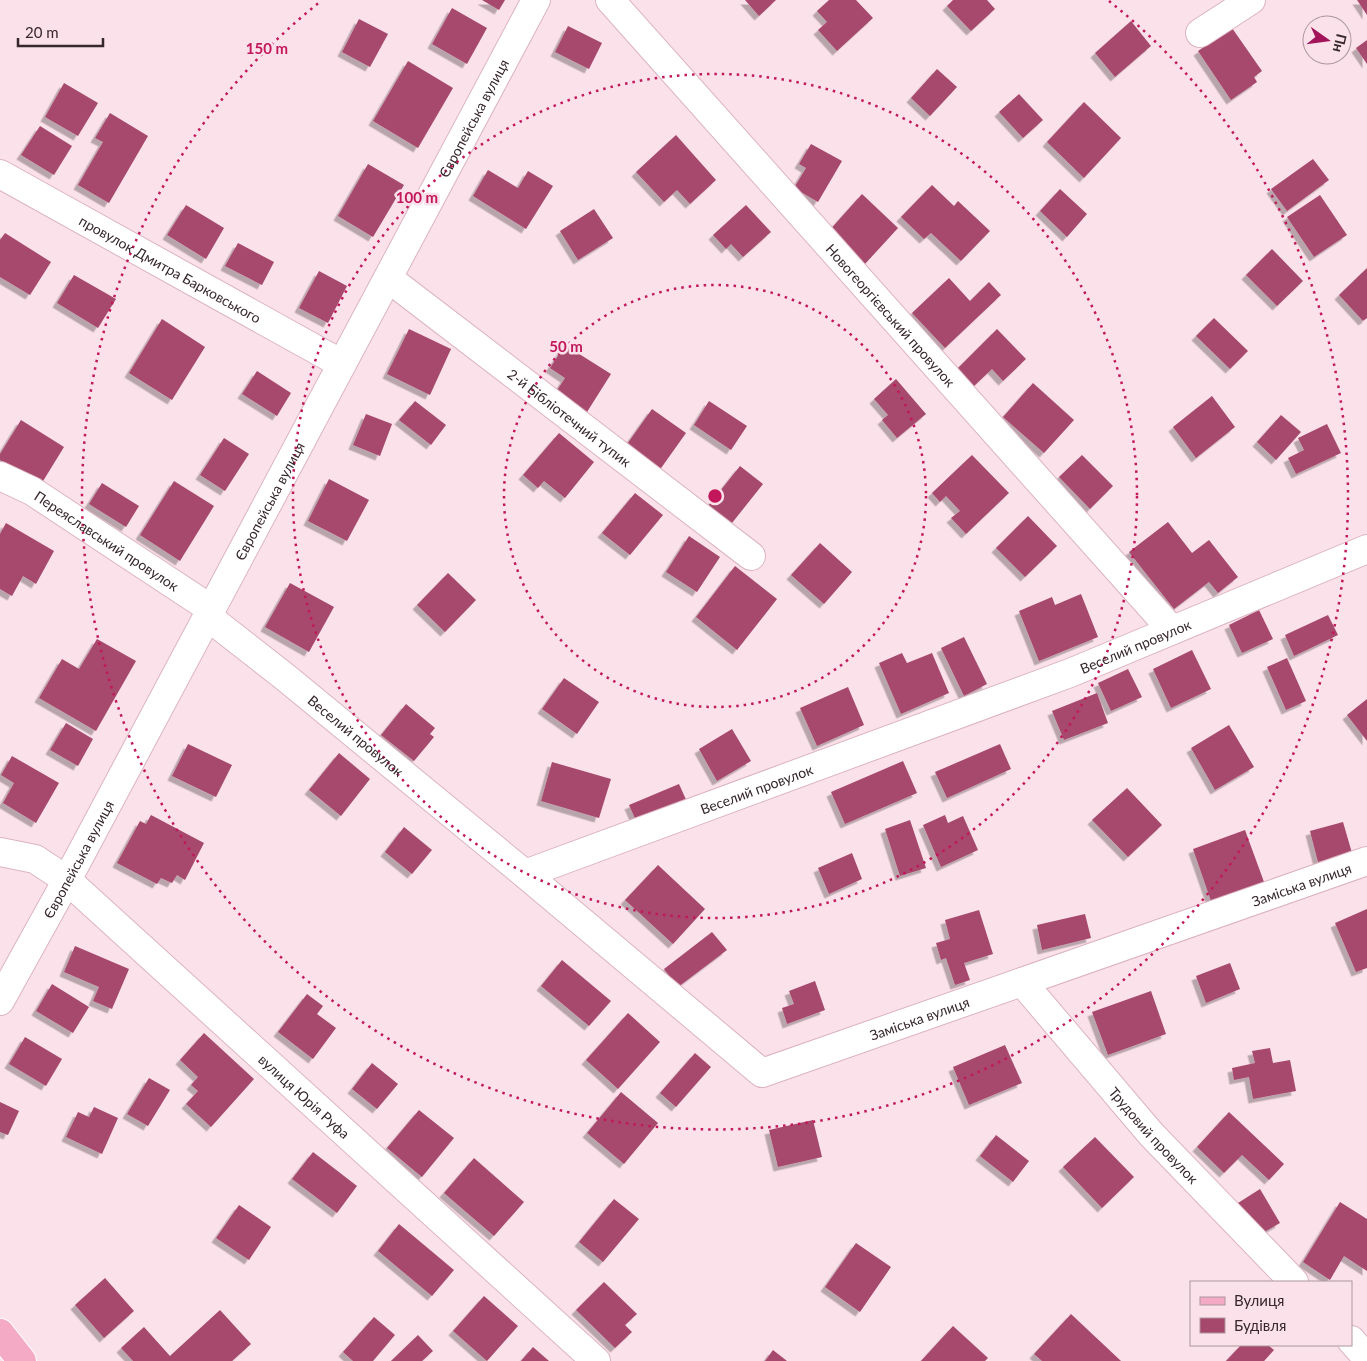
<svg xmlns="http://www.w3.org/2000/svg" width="1367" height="1361" viewBox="0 0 1367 1361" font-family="Lato,sans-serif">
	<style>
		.building { fill: #a6486c; filter: url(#shadow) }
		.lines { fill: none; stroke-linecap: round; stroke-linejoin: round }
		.minor-casing { stroke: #dcb4c0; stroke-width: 30 }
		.major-casing { stroke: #fff; stroke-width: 30 }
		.minor { stroke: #fff; stroke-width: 28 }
		.major { stroke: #f4a9c5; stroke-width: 28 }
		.ring { fill: none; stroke: #c2185b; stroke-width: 2.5; stroke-dasharray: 2.5 5 }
		.labels { text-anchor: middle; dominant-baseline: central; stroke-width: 5; stroke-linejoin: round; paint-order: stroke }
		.street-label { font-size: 14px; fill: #36272c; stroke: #fbe1e9 }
		.centre { fill: #c2185b; stroke: #fbe1e9; stroke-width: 2.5 }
		.ring-label { font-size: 15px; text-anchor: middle; font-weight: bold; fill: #c2185b; stroke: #fbe1e9; stroke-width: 5; stroke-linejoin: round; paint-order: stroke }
	</style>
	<defs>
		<filter id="shadow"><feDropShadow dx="-4.5" dy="4.5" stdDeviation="0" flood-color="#0004"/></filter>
	</defs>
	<rect width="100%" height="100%" fill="#fbe1e9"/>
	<g class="building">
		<path d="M482 0H505L499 10Z"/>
		<path d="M745 0H776L759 16Z"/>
		<path d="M829 0H856L873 18 837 51 818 30 827 22 817 11Z"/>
		<path d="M953 0H987L995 9 971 31 947 6Z"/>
		<path d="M1357 0H1367V15Z"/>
		<path d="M452 8 487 28 467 64 432 44Z"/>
		<path d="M359 19 388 34 370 67 342 52Z"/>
		<path d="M1131 21 1151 46 1115 77 1095 53Z"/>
		<path d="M568 26 602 43 589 69 555 52Z"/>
		<path d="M1232 28 1262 71 1254 77 1257 82 1231 100 1198 51Z"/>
		<path d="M1367 40V64L1356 48Z"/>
		<path d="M408 61 453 88 418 148 373 121Z"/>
		<path d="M937 69 957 87 930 116 911 98Z"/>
		<path d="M64 83 98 103 78 136 45 117Z"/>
		<path d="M1019 94 1043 120 1023 138 999 112Z"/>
		<path d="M1084 102 1121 138 1084 178 1047 142Z"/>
		<path d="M110 113 148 136 109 203 78 185 103 142 95 138Z"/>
		<path d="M40 126 72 146 54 175 21 155Z"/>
		<path d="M676 135 716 180 690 204 677 190 664 202 636 172Z"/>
		<path d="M811 144 842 161 818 202 794 188 806 168 799 164Z"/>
		<path d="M1313 159 1329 180 1287 211 1271 189Z"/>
		<path d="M368 164 404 185 373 237 338 216Z"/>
		<path d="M488 170 518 188 528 171 553 186 526 229 473 196Z"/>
		<path d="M932 185 954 206 958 201 990 231 961 261 931 233 924 239 901 217Z"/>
		<path d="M1060 189 1087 214 1067 237 1040 211Z"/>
		<path d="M862 194 898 228 864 265 828 232Z"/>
		<path d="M1320 195 1347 235 1314 257 1287 217Z"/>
		<path d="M186 205 224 228 206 259 167 235Z"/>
		<path d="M746 205 771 232 743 257 731 244 726 249 713 235Z"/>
		<path d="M594 209 613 238 578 260 560 231Z"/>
		<path d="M5 233 51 262 30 295 0 277V240Z"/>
		<path d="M238 243 274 262 262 285 225 266Z"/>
		<path d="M1272 249 1303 281 1277 306 1246 275Z"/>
		<path d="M1367 268V318L1363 321 1339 295Z"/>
		<path d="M319 271 347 286 328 323 299 308Z"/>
		<path d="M74 275 116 299 98 328 57 303Z"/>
		<path d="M949 278 970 301 989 282 1001 295 945 348 912 313Z"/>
		<path d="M1214 318 1248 351 1230 369 1196 336Z"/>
		<path d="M162 319 205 347 172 400 129 373Z"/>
		<path d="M409 329 451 349 430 395 387 374Z"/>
		<path d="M997 329 1026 359 1003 381 992 369 974 386 957 369Z"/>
		<path d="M565 345 611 374 587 412 556 392 565 378 550 368Z"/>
		<path d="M257 371 291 393 277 416 242 394Z"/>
		<path d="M896 379 926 414 897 438 882 420 888 415 874 399Z"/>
		<path d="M1033 383 1074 420 1044 453 1003 417Z"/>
		<path d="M1212 396 1235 427 1196 458 1173 427Z"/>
		<path d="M415 401 446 425 431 445 399 420Z"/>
		<path d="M709 401 747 426 731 450 694 425Z"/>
		<path d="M652 409 686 433 659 471 625 447Z"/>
		<path d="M366 414 392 424 380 456 353 445Z"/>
		<path d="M1281 415 1301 432 1276 460 1257 442Z"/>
		<path d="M21 420 64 447 40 486 0 460V454Z"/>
		<path d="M1327 424 1341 453 1296 474 1288 458 1304 450 1298 438Z"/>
		<path d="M559 433 594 462 565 498 544 481 538 488 523 475Z"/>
		<path d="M224 438 249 454 225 491 200 475Z"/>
		<path d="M972 455 1009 493 966 534 951 518 960 511 946 496 940 502 932 493Z"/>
		<path d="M1082 455 1113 486 1090 509 1059 477Z"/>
		<path d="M740 466 763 484 728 528 705 510Z"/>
		<path d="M329 479 369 500 347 541 308 521Z"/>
		<path d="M174 481 214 506 180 561 140 535Z"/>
		<path d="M102 483 139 506 126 527 89 504Z"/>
		<path d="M635 493 663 515 630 555 602 533Z"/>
		<path d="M1028 516 1057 546 1025 577 996 548Z"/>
		<path d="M1168 522 1192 553 1209 540 1238 577 1218 593 1209 582 1174 609 1129 552Z"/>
		<path d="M6 523 54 551 36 584 23 576 12 596 0 589V534Z"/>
		<path d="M689 536 720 557 697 592 666 572Z"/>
		<path d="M820 543 852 572 824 604 791 575Z"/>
		<path d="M735 566 777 599 737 650 696 617Z"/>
		<path d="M448 573 476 600 445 632 417 605Z"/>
		<path d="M290 583 334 607 309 652 265 627Z"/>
		<path d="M1081 594 1098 637 1039 661 1019 611 1052 597 1055 605Z"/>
		<path d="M1259 610 1273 639 1242 653 1229 625Z"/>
		<path d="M1328 615 1338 635 1294 656 1285 635Z"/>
		<path d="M964 637 987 684 964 696 941 648Z"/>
		<path d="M97 639 136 661 96 731 39 698 62 659 79 669Z"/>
		<path d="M1192 650 1211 689 1171 708 1153 669Z"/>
		<path d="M902 653 907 663 932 653 949 693 901 714 879 663Z"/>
		<path d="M1287 658 1306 701 1286 710 1267 667Z"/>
		<path d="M1128 669 1142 697 1111 711 1098 683Z"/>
		<path d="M564 678 599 702 577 734 542 709Z"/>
		<path d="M848 687 864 725 817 746 800 708Z"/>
		<path d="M1097 693 1108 723 1064 740 1052 711Z"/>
		<path d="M1367 699V741L1347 715Z"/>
		<path d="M406 704 435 728 430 734 434 737 414 761 381 735Z"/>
		<path d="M66 723 93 739 78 766 50 750Z"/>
		<path d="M1229 725 1254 767 1215 790 1191 748Z"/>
		<path d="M732 729 751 761 717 781 699 749Z"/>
		<path d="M188 744 232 765 216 797 172 776Z"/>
		<path d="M1000 744 1011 769 947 798 935 772Z"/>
		<path d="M339 753 370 779 341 816 309 790Z"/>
		<path d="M12 756 59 783 36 823 3 803 14 783 1 775Z"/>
		<path d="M903 761 917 793 845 824 831 792Z"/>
		<path d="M552 762 611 779 599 818 541 801Z"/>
		<path d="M679 784 688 804 638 825 629 805Z"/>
		<path d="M1127 788 1162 825 1128 857 1092 820Z"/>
		<path d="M151 815 204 843 185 880 177 875 172 883 161 878 157 884 117 863 140 821 146 824Z"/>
		<path d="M945 815 948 823 963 816 978 850 941 867 923 825Z"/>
		<path d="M910 820 926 868 900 876 885 829Z"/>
		<path d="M1343 822 1352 853 1318 862 1310 831Z"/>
		<path d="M404 827 432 850 412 874 385 852Z"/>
		<path d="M1245 830 1264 882 1211 901 1193 849Z"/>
		<path d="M852 853 862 879 829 894 818 868Z"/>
		<path d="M658 865 705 909 673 944 625 900Z"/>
		<path d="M1367 909V968L1356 972 1335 923Z"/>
		<path d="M979 910 993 954 964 963 970 980 955 985 946 958 941 960 936 943 950 939 945 920Z"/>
		<path d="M1085 914 1091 938 1042 950 1037 925Z"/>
		<path d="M712 932 727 950 678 987 664 969Z"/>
		<path d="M75 946 129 969 112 1009 93 1001 99 987 64 972Z"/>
		<path d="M562 960 611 1001 589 1026 541 986Z"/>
		<path d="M1230 963 1240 989 1206 1003 1196 976Z"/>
		<path d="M815 981 825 1010 787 1024 782 1008 794 1004 789 991Z"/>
		<path d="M52 984 89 1007 73 1033 36 1011Z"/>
		<path d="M1151 991 1166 1034 1108 1055 1092 1012Z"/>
		<path d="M307 994 323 1006 317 1014 336 1028 313 1059 278 1032Z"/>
		<path d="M628 1013 660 1042 618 1089 586 1060Z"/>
		<path d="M204 1033 254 1079 211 1127 186 1104 198 1091 191 1085 198 1077 180 1060Z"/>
		<path d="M25 1037 62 1059 46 1086 9 1064Z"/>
		<path d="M1005 1045 1022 1083 969 1105 953 1067Z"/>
		<path d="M1270 1048 1273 1063 1290 1060 1296 1091 1253 1099 1249 1077 1234 1080 1232 1068 1255 1063 1252 1051Z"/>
		<path d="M695 1053 711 1067 676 1107 660 1093Z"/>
		<path d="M372 1063 398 1084 377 1109 352 1089Z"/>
		<path d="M149 1078 170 1090 148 1126 127 1114Z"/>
		<path d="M621 1092 658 1123 624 1164 587 1133Z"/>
		<path d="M0 1102 19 1111 8 1135 0 1132Z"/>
		<path d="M94 1107 118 1118 102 1154 66 1137 78 1112 89 1117Z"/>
		<path d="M419 1110 454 1138 422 1177 387 1148Z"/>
		<path d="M1229 1112 1284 1164 1269 1180 1242 1155 1224 1173 1197 1147Z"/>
		<path d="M813 1120 822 1157 778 1167 769 1130Z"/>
		<path d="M996 1135 1029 1161 1013 1182 980 1156Z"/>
		<path d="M1095 1137 1134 1177 1102 1208 1063 1167Z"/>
		<path d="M313 1152 357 1186 337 1213 292 1179Z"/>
		<path d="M474 1158 524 1202 494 1236 444 1193Z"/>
		<path d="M1260 1189 1280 1223 1257 1236 1238 1203Z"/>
		<path d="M614 1199 639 1219 603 1262 579 1242Z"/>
		<path d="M1340 1202 1367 1219V1271L1344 1256 1330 1280 1303 1262Z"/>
		<path d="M239 1205 271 1227 249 1260 216 1238Z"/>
		<path d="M399 1224 454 1270 432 1296 378 1251Z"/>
		<path d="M856 1243 891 1267 860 1312 825 1287Z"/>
		<path d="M105 1278 134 1311 104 1338 75 1305Z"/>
		<path d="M604 1282 637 1314 625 1325 632 1332 615 1348 576 1310Z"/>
		<path d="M484 1296 518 1326 487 1361 453 1331Z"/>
		<path d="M220 1310 251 1344 232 1361H133L121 1348 144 1327 170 1356Z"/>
		<path d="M1071 1314 1121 1361H1042L1034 1354Z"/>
		<path d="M374 1317 395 1335 373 1361H353L343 1352Z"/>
		<path d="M953 1326 988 1358 985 1361H921Z"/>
		<path d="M418 1335 433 1351 422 1361H391Z"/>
		<path d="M1241 1345H1268L1274 1350 1264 1361H1226Z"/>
		<path d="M533 1347 549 1361H521Z"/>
		<path d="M773 1350 787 1361H765Z"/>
	</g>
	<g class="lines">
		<g class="minor-casing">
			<g id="minor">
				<path id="s1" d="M610 0 1172 630"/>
				<path d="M1200 33 1251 0"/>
				<path id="s2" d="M0 174 342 364"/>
				<path id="s3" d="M388 278 751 556"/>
				<path id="s4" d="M0 476 32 491 211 609"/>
				<path id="s5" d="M207 616 285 677 525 874 1070 673 1367 549"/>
				<path id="s6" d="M0 852 35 859 67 880 596 1361"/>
				<path id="s7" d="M525 874 762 1073 1367 861"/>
				<path id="s8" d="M1022 982 1151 1134 1294 1282"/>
				<path id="s9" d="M0 1001 67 880 536 0"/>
				<path d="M1351 1340 1367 1358"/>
			</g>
		</g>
		<g class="major-casing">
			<path id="major" d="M0 1333 22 1361"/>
		</g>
		<use href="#minor" class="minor"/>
		<use href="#major" class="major"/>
	</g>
	<g class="ring">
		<circle cx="715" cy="496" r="211"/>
		<circle cx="715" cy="496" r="422"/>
		<path d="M1109 1A633 633 0 1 1 321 1"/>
	</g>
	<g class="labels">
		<g class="street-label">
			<text stroke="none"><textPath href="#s9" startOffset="1002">Європейська вулиця</textPath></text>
			<text stroke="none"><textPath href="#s2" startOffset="195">провулок Дмитра Барковського</textPath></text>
			<text stroke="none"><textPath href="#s1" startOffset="422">Новогеоргієвський провулок</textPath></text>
			<text stroke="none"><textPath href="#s3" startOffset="229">2-й Бібліотечний тупик</textPath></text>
			<text stroke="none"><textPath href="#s9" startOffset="568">Європейська вулиця</textPath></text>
			<text stroke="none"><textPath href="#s4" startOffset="125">Переяславський провулок</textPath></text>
			<text stroke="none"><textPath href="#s5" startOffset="1061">Веселий провулок</textPath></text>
			<text stroke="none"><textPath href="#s5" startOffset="191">Веселий провулок</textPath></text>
			<text stroke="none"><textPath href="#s5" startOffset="656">Веселий провулок</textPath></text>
			<text stroke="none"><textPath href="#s9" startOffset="162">Європейська вулиця</textPath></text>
			<text stroke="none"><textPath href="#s7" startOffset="881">Заміська вулиця</textPath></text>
			<text stroke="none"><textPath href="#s7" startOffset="476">Заміська вулиця</textPath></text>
			<text stroke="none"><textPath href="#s6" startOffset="395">вулиця Юрія Руфа</textPath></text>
			<text stroke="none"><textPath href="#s8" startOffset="202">Трудовий провулок</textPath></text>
		</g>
	</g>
	<circle cx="715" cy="496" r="8" class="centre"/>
	<g class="ring-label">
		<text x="267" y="54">150 m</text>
		<text x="417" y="203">100 m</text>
		<text x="566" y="352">50 m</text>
	</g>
	<rect x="1190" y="1281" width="162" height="65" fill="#fbe1e9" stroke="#ac979d"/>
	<rect x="1200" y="1297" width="25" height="8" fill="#f4a9c5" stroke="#ac979d"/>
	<text x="1234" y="1306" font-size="15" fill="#36272c">Вулиця</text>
	<rect x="1200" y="1318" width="25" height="15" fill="#a6486c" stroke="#ac979d"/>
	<text x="1234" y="1331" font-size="15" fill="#36272c">Будівля</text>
	<g transform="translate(1327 40) rotate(104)"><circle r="24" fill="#fbe1e9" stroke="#ac979d"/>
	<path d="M0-4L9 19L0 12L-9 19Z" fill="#a2135a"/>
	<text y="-8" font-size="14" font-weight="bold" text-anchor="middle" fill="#36272c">Пн</text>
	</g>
	<path d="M18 38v8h85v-8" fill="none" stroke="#36272c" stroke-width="2.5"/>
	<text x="25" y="38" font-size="15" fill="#36272c" stroke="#fbe1e9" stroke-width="4" paint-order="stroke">20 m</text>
</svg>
